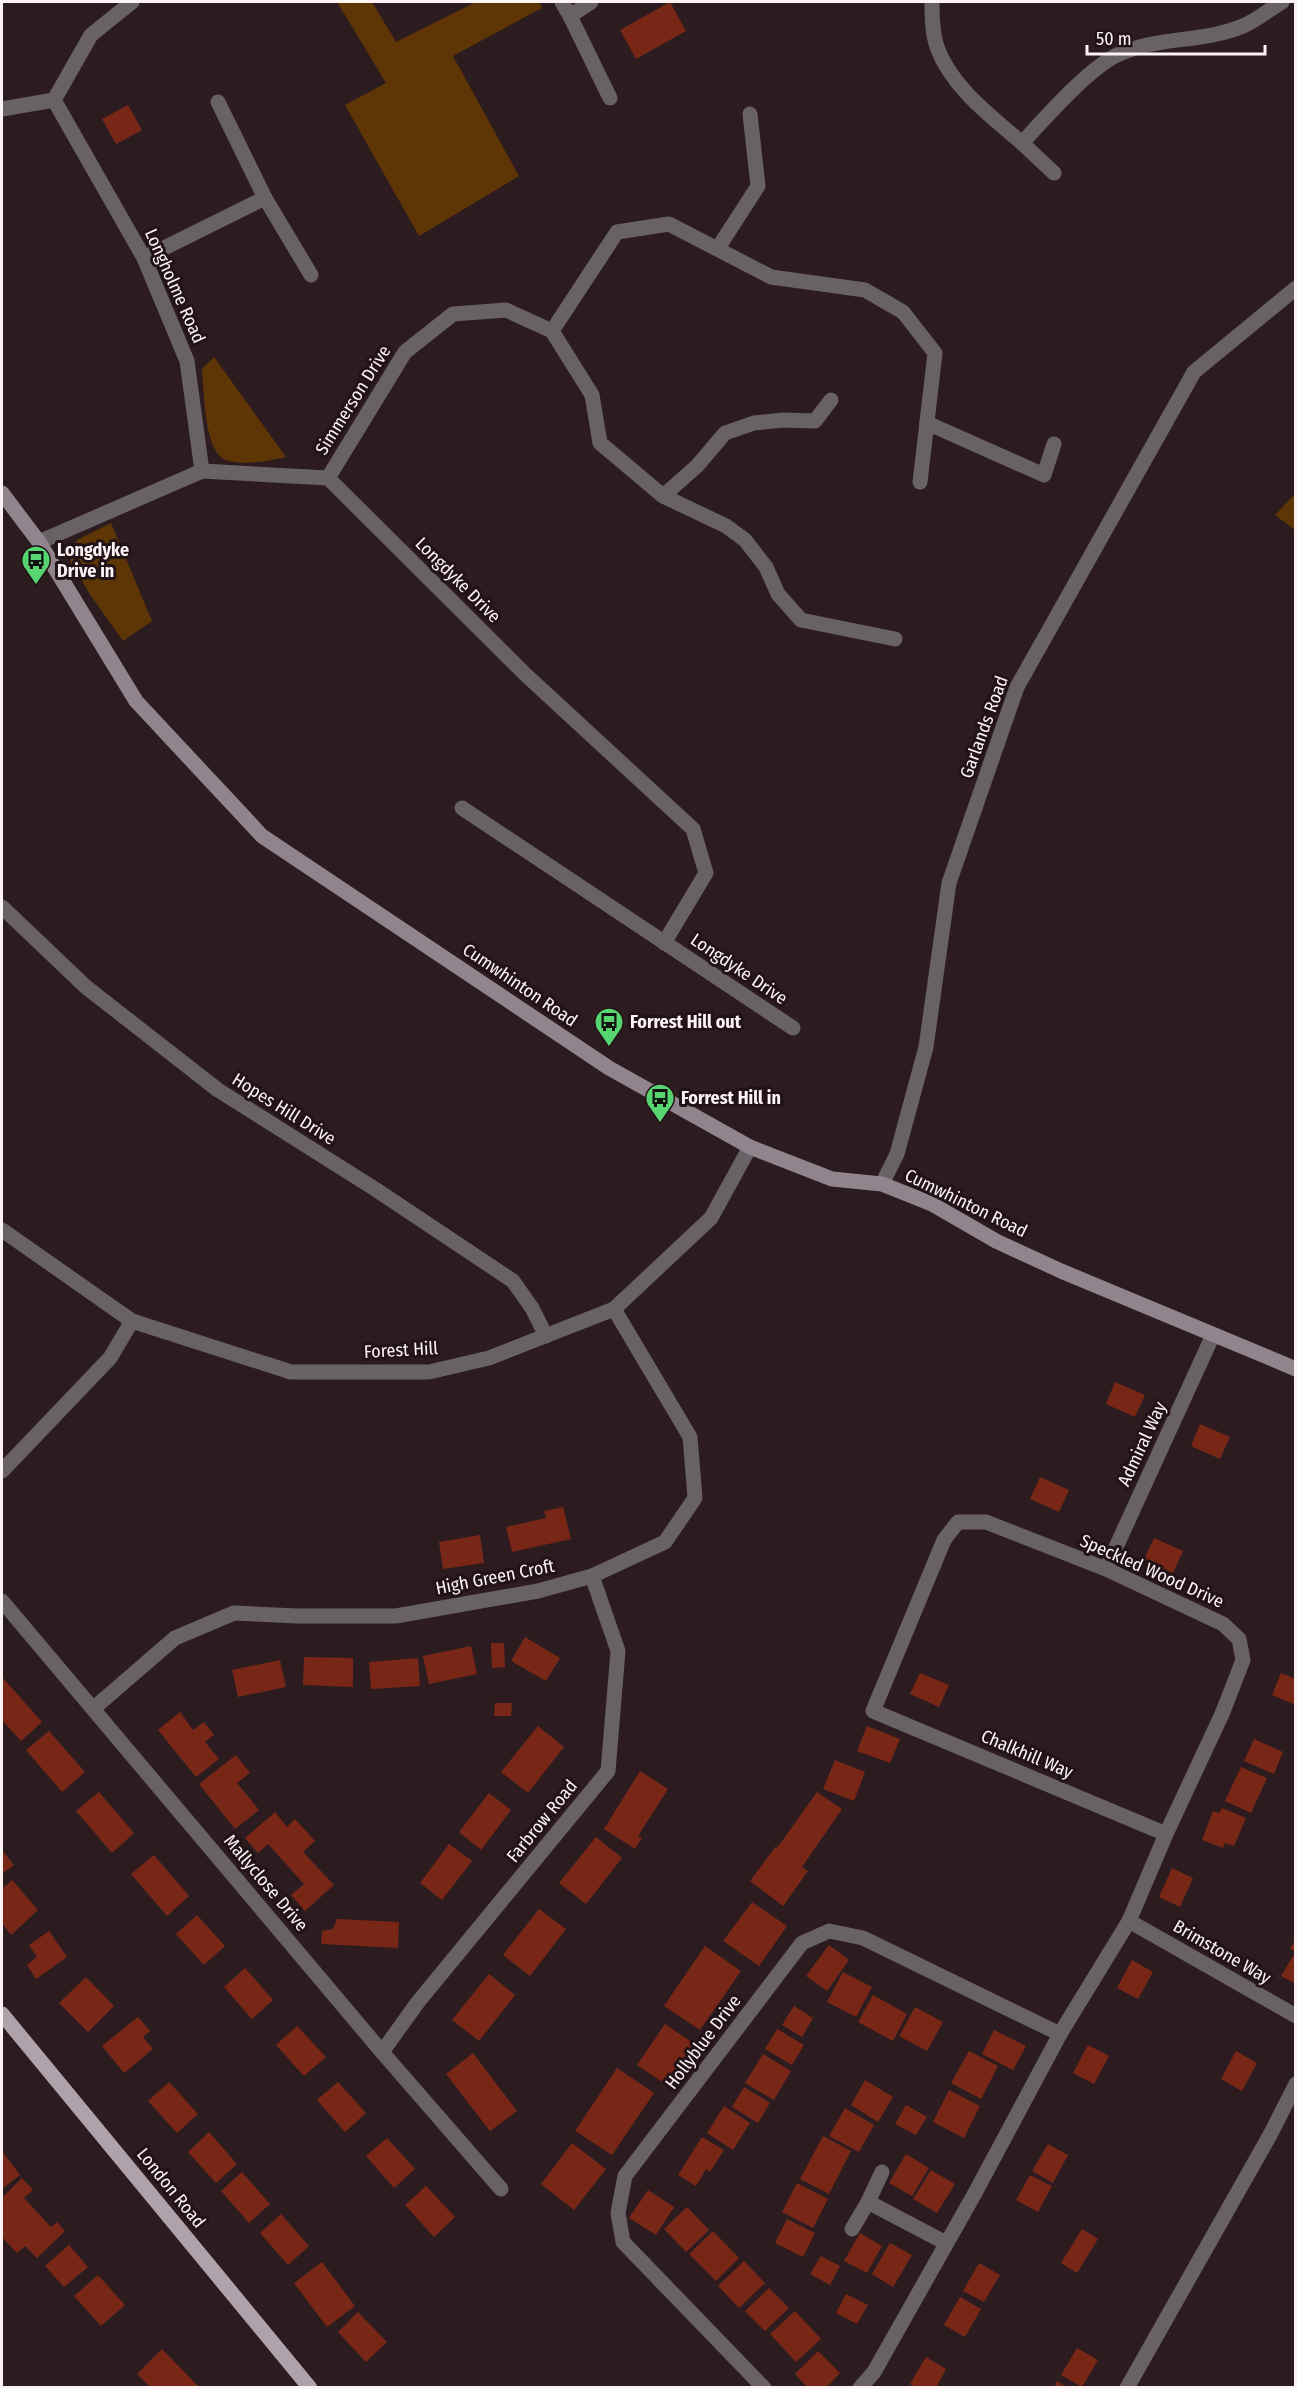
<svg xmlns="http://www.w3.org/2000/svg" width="1297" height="2389" viewBox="0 0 1297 2389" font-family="'Fira Sans Condensed',sans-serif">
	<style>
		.green { fill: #5e3505 }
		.building { fill: #782717 }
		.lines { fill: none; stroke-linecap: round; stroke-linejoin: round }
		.street { stroke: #686166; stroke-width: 15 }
		.secondary { stroke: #90858d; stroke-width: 15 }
		.primary { stroke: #b0a2ab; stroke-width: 15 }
		.labels { text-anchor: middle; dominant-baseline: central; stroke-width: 6; stroke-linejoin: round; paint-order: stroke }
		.street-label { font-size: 18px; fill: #fdf2f4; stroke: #221316 }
		.poi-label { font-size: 18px; font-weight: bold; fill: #fdf2f4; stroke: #221316; text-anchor: start }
	</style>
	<rect width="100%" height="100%" fill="#2c1c1f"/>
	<g class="green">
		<path d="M337 2H372L396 42 476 2H539L542 8 453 56 519 176 419 236 345 105 386 83Z"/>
		<path d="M214 357 286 457C271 461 236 467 222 458 204 445 204 390 202 369Z"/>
		<path d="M1295 494V530L1275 515Z"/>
		<path d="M111 523 152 621 123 641 91 596 70 561 77 540Z"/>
	</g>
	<g class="building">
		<path d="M670 2 686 31 636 59 620 30Z"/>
		<path d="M128 105 142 130 116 144 102 119Z"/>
		<path d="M1115 1382 1145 1395 1135 1417 1106 1404Z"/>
		<path d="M1200 1424 1230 1437 1220 1459 1191 1446Z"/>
		<path d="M1040 1477 1069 1490 1059 1512 1030 1499Z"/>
		<path d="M563 1507 571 1539 512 1552 506 1527 546 1518 544 1511Z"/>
		<path d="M480 1535 484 1563 443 1569 439 1542Z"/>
		<path d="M1154 1538 1183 1551 1173 1573 1144 1560Z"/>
		<path d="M525 1637 560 1658 546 1681 511 1661Z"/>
		<path d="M491 1643H504L505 1667 492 1668Z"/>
		<path d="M471 1646 477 1674 429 1684 423 1656Z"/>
		<path d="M304 1657 353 1658V1687L303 1685Z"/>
		<path d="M418 1658 420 1686 371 1689 369 1662Z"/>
		<path d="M280 1660 286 1687 238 1697 232 1670Z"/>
		<path d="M920 1673 949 1685 939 1707 910 1694Z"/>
		<path d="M1281 1673 1296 1679V1705L1272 1695Z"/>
		<path d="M2 1677 42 1722 21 1741 2 1720Z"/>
		<path d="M495 1703H512L511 1716H494Z"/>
		<path d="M180 1712 193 1730 204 1722 214 1735 205 1742 219 1759 196 1777 158 1730Z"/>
		<path d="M538 1726 564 1747 528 1793 501 1772Z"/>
		<path d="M867 1726 900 1739 890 1763 857 1751Z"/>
		<path d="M49 1731 85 1772 62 1792 26 1750Z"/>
		<path d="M1254 1739 1283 1752 1274 1774 1244 1761Z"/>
		<path d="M236 1755 250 1773 237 1783 259 1810 235 1829 199 1784Z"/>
		<path d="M835 1760 865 1772 854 1801 823 1789Z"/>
		<path d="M1241 1767 1267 1778 1251 1813 1225 1801Z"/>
		<path d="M640 1771 668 1789 638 1836 642 1838 635 1849 604 1829Z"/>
		<path d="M99 1792 134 1833 112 1853 76 1811Z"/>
		<path d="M817 1792 842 1809 802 1867 808 1871 783 1906 750 1881 776 1846 777 1848Z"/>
		<path d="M489 1793 511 1810 481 1850 459 1832Z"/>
		<path d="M1222 1808 1246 1818 1234 1846 1225 1843 1223 1848 1202 1840 1213 1811 1219 1813Z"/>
		<path d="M275 1812 287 1827 295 1819 315 1841 303 1852 334 1885 305 1911 291 1895 304 1884 268 1844 258 1853 245 1838Z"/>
		<path d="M596 1837 622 1858 586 1904 559 1883Z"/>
		<path d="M449 1844 472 1861 442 1900 420 1883Z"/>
		<path d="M2 1850 14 1865 2 1874Z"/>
		<path d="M154 1855 189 1896 167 1916 131 1874Z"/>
		<path d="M1172 1868 1193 1878 1180 1907 1159 1897Z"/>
		<path d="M12 1880 38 1910 11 1935 2 1923V1889Z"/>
		<path d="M752 1902 787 1926 759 1966 723 1941Z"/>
		<path d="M539 1909 566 1929 530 1976 503 1955Z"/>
		<path d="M197 1915 225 1946 204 1965 176 1934Z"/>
		<path d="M337 1919 399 1922 398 1948 321 1944 322 1931 333 1929Z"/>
		<path d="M49 1931 67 1957 36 1979 27 1965 37 1957 29 1945Z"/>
		<path d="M1296 1938V1952L1290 1949Z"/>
		<path d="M829 1945 849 1960 827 1991 806 1976Z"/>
		<path d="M705 1946 741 1971 700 2030 664 2006Z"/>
		<path d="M1293 1956 1296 1957V1984L1281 1976Z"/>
		<path d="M1132 1960 1153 1972 1138 1999 1117 1988Z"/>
		<path d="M245 1968 273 2000 252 2019 224 1987Z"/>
		<path d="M843 1972 872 1987 856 2017 827 2002Z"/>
		<path d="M489 1974 515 1995 479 2041 452 2020Z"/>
		<path d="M86 1977 114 2006 88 2032 59 2003Z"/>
		<path d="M873 1995 907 2014 893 2041 858 2022Z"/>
		<path d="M794 2006 813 2018 802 2037 782 2025Z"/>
		<path d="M915 2007 943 2022 927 2051 899 2036Z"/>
		<path d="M138 2017 150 2031 143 2037 153 2049 124 2073 102 2046Z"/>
		<path d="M665 2024 699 2047 671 2088 637 2065Z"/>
		<path d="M297 2026 326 2057 304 2076 276 2045Z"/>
		<path d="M777 2029 804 2045 792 2065 765 2049Z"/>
		<path d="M994 2030 1026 2046 1013 2070 982 2054Z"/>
		<path d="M1088 2045 1109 2056 1094 2084 1073 2073Z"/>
		<path d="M969 2051 998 2066 981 2099 951 2083Z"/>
		<path d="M1236 2051 1257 2063 1242 2091 1221 2079Z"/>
		<path d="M473 2053 517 2111 490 2131 446 2074Z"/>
		<path d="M763 2054 791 2071 774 2100 745 2083Z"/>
		<path d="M617 2068 654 2093 612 2155 575 2131Z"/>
		<path d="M865 2080 893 2097 878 2122 851 2105Z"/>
		<path d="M169 2082 198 2114 177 2133 148 2101Z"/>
		<path d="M338 2082 366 2113 345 2132 317 2100Z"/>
		<path d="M744 2087 770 2103 758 2123 732 2107Z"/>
		<path d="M949 2090 980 2106 964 2138 933 2122Z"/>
		<path d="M906 2105 927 2117 916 2135 895 2124Z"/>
		<path d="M724 2106 750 2123 733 2150 707 2133Z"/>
		<path d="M845 2108 874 2125 859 2152 829 2136Z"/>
		<path d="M209 2132 237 2164 216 2183 188 2152Z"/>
		<path d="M823 2136 851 2151 829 2194 800 2179Z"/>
		<path d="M702 2137 724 2150 710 2172 706 2169 696 2186 678 2175Z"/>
		<path d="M387 2138 415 2169 394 2188 366 2156Z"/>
		<path d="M572 2143 606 2169 574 2210 541 2184Z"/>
		<path d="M1048 2144 1068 2155 1053 2183 1032 2171Z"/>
		<path d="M2 2151 20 2175 2 2189Z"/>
		<path d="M906 2154 929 2168 912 2196 889 2183Z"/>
		<path d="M931 2170 955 2184 937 2213 913 2199Z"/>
		<path d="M242 2172 270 2204 249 2223 221 2191Z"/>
		<path d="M1030 2175 1052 2186 1038 2212 1016 2200Z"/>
		<path d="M22 2178 33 2190 24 2198 51 2227 57 2222 65 2231 37 2258 25 2246 17 2253 2 2237V2198Z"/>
		<path d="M797 2183 828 2199 813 2228 782 2212Z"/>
		<path d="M426 2186 455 2217 434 2237 405 2205Z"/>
		<path d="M648 2190 674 2207 656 2235 629 2218Z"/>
		<path d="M687 2207 709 2230 686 2252 664 2229Z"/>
		<path d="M281 2214 309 2246 288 2265 260 2233Z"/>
		<path d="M787 2219 815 2233 803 2257 775 2243Z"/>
		<path d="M1082 2229 1098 2239 1077 2273 1061 2263Z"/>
		<path d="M713 2231 739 2258 716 2281 689 2254Z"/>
		<path d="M860 2233 882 2246 867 2273 844 2261Z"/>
		<path d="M890 2243 912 2255 893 2287 872 2274Z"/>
		<path d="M69 2245 88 2267 64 2287 45 2266Z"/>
		<path d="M821 2256 840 2266 830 2285 810 2274Z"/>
		<path d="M744 2261 765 2283 739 2308 718 2286Z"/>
		<path d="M322 2262 355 2306 327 2327 294 2283Z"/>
		<path d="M979 2263 1000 2275 984 2302 963 2291Z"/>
		<path d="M98 2275 125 2305 101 2326 74 2296Z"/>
		<path d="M769 2288 789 2308 765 2331 745 2311Z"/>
		<path d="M846 2294 868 2305 857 2324 836 2313Z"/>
		<path d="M960 2297 981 2309 965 2337 944 2325Z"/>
		<path d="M795 2311 821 2339 796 2362 770 2334Z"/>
		<path d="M358 2312 387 2342 366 2362 338 2332Z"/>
		<path d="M1077 2348 1098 2360 1082 2387 1061 2375Z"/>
		<path d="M162 2349 200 2388H151L137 2374Z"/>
		<path d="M818 2351 840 2373 826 2388H808L795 2374Z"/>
		<path d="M926 2357 946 2369 936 2388H915L910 2384Z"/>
		<path d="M1057 2381 1068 2388H1054Z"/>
	</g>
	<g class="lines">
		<g class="street">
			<path d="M132 2 91 35 54 100 144 258 187 361 202 471"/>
			<path d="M562 2 570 16 591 2"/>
			<path d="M932 2C932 16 932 33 937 47 951 87 992 117 1022 143 1045 118 1088 69 1117 55 1157 36 1203 43 1243 26 1257 20 1270 9 1282 2"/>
			<path d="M570 16 610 98"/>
			<path d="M218 102 265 198 311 275"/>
			<path d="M2 109 54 100"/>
			<path d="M1022 143 1054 173"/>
			<path d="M718 248 758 186 750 114"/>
			<path d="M144 258 265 198"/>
			<path d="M552 331 617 232 669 224 771 277 865 290 903 312 935 353 920 482"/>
			<path d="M927 423 1044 475 1054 444"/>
			<path d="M328 478 405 352 453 314 506 310 552 331 592 395 600 443 663 496 726 526 745 540 766 567 778 594 801 620 895 639"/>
			<path d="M663 496 697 466 725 433 754 423 783 420 815 421 831 400"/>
			<path d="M39 542 202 471 328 478 526 675 693 829 706 873 664 943"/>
			<path d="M462 808 793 1028"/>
			<path d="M2 907 86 987 218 1090 375 1189 513 1281 532 1308 546 1336"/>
			<path d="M882 1184 897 1154 926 1047 949 883 1017 687 1194 372 1296 288"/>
			<path d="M2 1230 132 1321 291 1372H429L489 1358 614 1309 711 1218 750 1147"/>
			<path d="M2 1471 110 1358 132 1321"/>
			<path d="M1106 1569 1213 1335"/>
			<path d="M2 1601 382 2052 501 2189"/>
			<path d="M94 1708 175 1638 234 1613 297 1616H396L538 1591 592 1576 665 1542 695 1498 690 1437 614 1309"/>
			<path d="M1129 1921 1296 2016"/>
			<path d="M382 2052 418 2002 608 1771 618 1651 592 1576"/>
			<path d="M882 2172 868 2202 946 2243"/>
			<path d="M852 2229 868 2202"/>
			<path d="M764 2388 623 2242 618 2213 625 2176 802 1943 829 1931 863 1938 1060 2034"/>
			<path d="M860 2388 874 2372 975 2193 1060 2034 1129 1921 1166 1834 1222 1714 1243 1660 1239 1639 1223 1624 1106 1569 986 1522H958L944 1540 873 1711 1166 1834"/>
			<path d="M1127 2388 1270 2135 1296 2084"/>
		</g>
		<path class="secondary" d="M2 493 39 542 136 701 262 836 609 1068 750 1147 832 1179 882 1184 932 1204 996 1241 1061 1271 1296 1369"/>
		<path class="primary" d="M2 2014 310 2388"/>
	</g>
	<defs>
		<g id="bus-pin" transform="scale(1.5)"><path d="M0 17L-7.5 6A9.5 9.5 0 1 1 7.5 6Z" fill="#57d570" stroke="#221316"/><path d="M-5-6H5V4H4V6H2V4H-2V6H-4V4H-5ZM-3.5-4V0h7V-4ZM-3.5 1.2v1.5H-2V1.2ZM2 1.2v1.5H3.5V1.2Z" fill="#111"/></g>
	</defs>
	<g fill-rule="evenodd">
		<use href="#bus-pin" x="36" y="560"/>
		<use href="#bus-pin" x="609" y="1022"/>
		<use href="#bus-pin" x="660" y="1098"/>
	</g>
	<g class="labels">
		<g class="street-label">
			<text transform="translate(175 286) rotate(66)">Longholme Road</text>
			<text transform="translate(353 400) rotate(-58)">Simmerson Drive</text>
			<text transform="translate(458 580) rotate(45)">Longdyke Drive</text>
			<text transform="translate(984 727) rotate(-70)">Garlands Road</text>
			<text transform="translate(739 969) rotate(34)">Longdyke Drive</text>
			<text transform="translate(520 985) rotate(34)">Cumwhinton Road</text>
			<text transform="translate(284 1109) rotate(32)">Hopes Hill Drive</text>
			<text transform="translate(966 1203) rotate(26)">Cumwhinton Road</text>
			<text transform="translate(401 1350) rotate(-3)">Forest Hill</text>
			<text transform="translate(1142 1444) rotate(-65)">Admiral Way</text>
			<text transform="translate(1152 1571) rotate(24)">Speckled Wood Drive</text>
			<text transform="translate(495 1577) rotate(-11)">High Green Croft</text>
			<text transform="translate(1027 1754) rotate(23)">Chalkhill Way</text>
			<text transform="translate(542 1821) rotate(-51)">Farbrow Road</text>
			<text transform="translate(266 1883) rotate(50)">Mallyclose Drive</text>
			<text transform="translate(1222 1952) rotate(30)">Brimstone Way</text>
			<text transform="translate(703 2042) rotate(-53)">Hollyblue Drive</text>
			<text transform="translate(171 2188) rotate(51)">London Road</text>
		</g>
		<g class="poi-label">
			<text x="57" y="550">Longdyke<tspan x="57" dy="21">Drive in</tspan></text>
			<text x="630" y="1022">Forrest Hill out</text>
			<text x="681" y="1098">Forrest Hill in</text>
		</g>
	</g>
	<rect width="1297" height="2389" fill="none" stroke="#fdf2f4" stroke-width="6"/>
	<path d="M1087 45v9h178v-9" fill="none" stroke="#fdf2f4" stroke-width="3"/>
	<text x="1096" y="45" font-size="18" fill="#fdf2f4" stroke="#221316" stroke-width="4.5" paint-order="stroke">50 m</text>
</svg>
